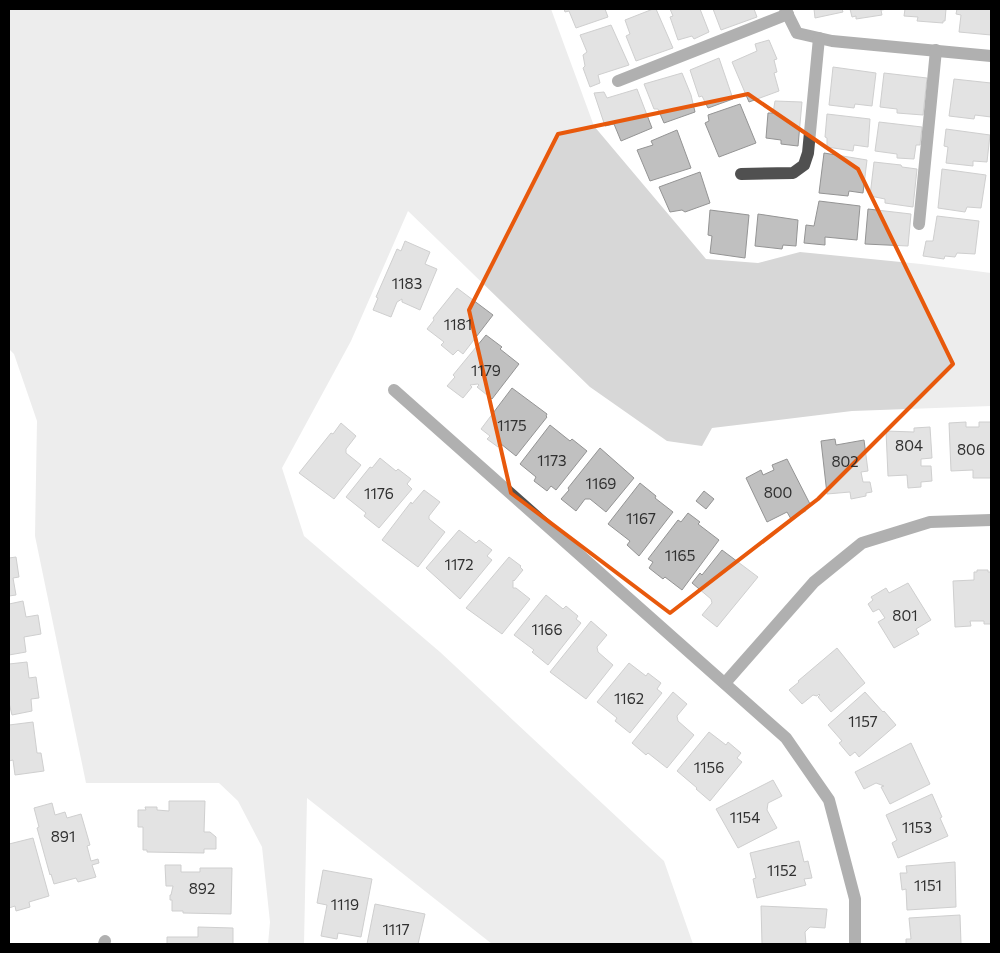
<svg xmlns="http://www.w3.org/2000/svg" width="1000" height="953" viewBox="0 0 1000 953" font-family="Commissioner,sans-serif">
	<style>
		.green { fill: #d7d7d7 }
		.building { fill: #c0c0c0; stroke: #949494 }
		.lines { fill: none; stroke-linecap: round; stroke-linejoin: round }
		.minor { stroke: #505050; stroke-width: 12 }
		.marked { fill: none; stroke: #e8590c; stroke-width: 4; stroke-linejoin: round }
		.labels { text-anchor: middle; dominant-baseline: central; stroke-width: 4; stroke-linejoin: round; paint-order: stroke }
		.number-label { font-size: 15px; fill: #303030 }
	</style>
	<rect width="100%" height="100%" fill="#fff"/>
	<path class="green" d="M9 9H551L594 126 706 259 758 263 800 252 921 264 991 273V406L852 411 712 428 702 446 667 441 590 387 408 211 351 341 282 468 304 536 440 652 664 861 693 944H492L307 798 304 944H268L270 922 262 847 238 801 219 783H86L35 536 37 421 14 354 9 349Z"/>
	<g class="building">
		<path d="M564 9H605L608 17 576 28 569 11 565 12Z"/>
		<path d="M653 9H656L673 48 636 61 626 36 630 34 625 20Z"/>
		<path d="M670 9H700L709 32 694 39 692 36 678 40 670 17 673 16Z"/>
		<path d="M713 9H754L757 17 721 30Z"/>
		<path d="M814 9H842L843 12 815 18Z"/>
		<path d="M850 9H888L881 10 882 15 856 19V16L852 17Z"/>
		<path d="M905 9H946L945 21H943V23L917 21 918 17 904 16Z"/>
		<path d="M957 9H991V35L959 32 961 15 956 14Z"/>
		<path d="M611 25 629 65 598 75 600 83 590 87 583 68 585 66 583 55 587 52 580 35Z"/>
		<path d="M769 40 777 59 774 60 777 72 774 73 779 91 749 102 732 62 757 51 755 44Z"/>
		<path d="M719 58 733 99 708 108 702 96 699 97 690 70Z"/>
		<path d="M833 67 876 73 872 106 855 104 854 108 829 105Z"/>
		<path d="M682 73 691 95 695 112 664 123 658 109H654L644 84Z"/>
		<path d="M884 73 927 78 923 115 897 113V109L880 107Z"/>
		<path d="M954 79 991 83V117L975 115 974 119 949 116Z"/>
		<path d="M637 89 652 128 621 141 614 124 605 126 594 93 604 92 607 98Z"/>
		<path d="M775 101 802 102 798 146 781 144V140L766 138 768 113H773Z"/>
		<path d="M740 104 756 143 719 157 705 123 709 121 708 115Z"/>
		<path d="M827 114 870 119 868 147 854 145 853 151 827 147V138L825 137Z"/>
		<path d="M879 122 922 127 920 145H916L914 159 897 158V154L875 151Z"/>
		<path d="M946 129 990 135 987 162 973 161V166L946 163 948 147 944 146Z"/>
		<path d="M677 130 691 168 650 181 637 150 653 145 651 141Z"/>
		<path d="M824 153 867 160 863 193 849 191 848 196 819 193Z"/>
		<path d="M874 162 901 165 902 167 917 169 913 207 885 203V199L870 196Z"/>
		<path d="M942 169 986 175 981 208 967 207 965 212 938 208Z"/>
		<path d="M700 172 710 203 685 212 682 210 670 212 659 187Z"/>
		<path d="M819 201 860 206 857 240 825 237V245L804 243 806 225 814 226Z"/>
		<path d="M868 209 911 214 908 246 865 244Z"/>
		<path d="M710 210 749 215 745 258 710 253 712 236 708 235Z"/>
		<path d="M758 214 798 220 796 246 783 245 782 249 755 246Z"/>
		<path d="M937 216 979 221 975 254 957 253 955 257 945 256 944 259 923 256 926 241H933Z"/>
		<path d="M405 241 430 252 425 264 437 269 420 310 402 302V299L397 302 391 317 373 310 378 298 376 297 397 249 401 251Z"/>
		<path d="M457 288 493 315 463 354 458 350 453 355 441 345 444 342 427 329 434 320 433 318Z"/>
		<path d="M486 335 502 347 500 349 519 364 492 399 477 387 479 385 478 384 470 385 472 387 463 398 447 386 455 377 453 375Z"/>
		<path d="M512 388 547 414 546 416 547 417 516 456 501 444 498 447 487 439 490 436 481 429Z"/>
		<path d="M966 422V427H979V422H991V478H973V470L951 471 949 423Z"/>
		<path d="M341 423 356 436 346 449V453L361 465 334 499 299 473 331 433 333 434Z"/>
		<path d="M550 425 570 441 572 439 587 451 556 490 551 486 547 491 534 481 536 477 520 464Z"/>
		<path d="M930 427 932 458 921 459V466H931L932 481 921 482V487L908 488 907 475 888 476 886 431 914 432V428Z"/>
		<path d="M835 439 836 445 864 440 868 471 861 472 863 482H870L872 492 866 493V496L851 499 850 492 827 494 821 441Z"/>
		<path d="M600 448 634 478 606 512 590 499H585L576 511 561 499 569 490 568 488Z"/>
		<path d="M380 458 396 471 398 469 411 479 407 484 412 489 379 528 364 516 366 513 346 497 370 467 372 468Z"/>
		<path d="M787 459 811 506 805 509 806 511 791 519 787 512 767 522 746 478 761 470 763 475 774 470 772 465Z"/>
		<path d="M640 483 656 496 655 498 673 512 639 556 627 545 630 541 608 524Z"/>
		<path d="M424 490 440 502 429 516V519L445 532 418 567 382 540 411 502 412 504Z"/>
		<path d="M704 491 714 499 706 509 696 501Z"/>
		<path d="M688 513 700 522 698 524 719 540 682 590 665 577 663 579 649 568 653 562 648 559 678 520 681 522Z"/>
		<path d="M459 530 476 543 479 540 492 550 487 556 492 560 460 599 426 568Z"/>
		<path d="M722 550 758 577 717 627 702 615 712 603 711 599 692 583 700 573 702 575Z"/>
		<path d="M16 557 19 577 13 578 16 595 9 596V558Z"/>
		<path d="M509 557 521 566 520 567 523 570 514 581 513 580V588H516L530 599 502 634 466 608Z"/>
		<path d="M977 570H988V572H991V624H984V621H970L971 626 955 627 953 581 974 580V572H977Z"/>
		<path d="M908 583 931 620 916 629 919 634 894 648 878 622 885 618 879 609 873 612 868 604 873 600 871 597 886 588 889 593Z"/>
		<path d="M546 595 563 609 566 606 578 616 576 619 581 623 548 665 532 652 534 650 514 635Z"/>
		<path d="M23 601 26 617 38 615 41 634 24 637 26 652 9 655V604Z"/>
		<path d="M591 621 607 635 597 647 598 652 613 665 586 699 550 672Z"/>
		<path d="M837 648 865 683 831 712 818 697 820 695 819 694 817 696 813 695 802 704 789 690 799 682 798 681Z"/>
		<path d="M27 662 29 678 36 677 39 698 31 699 32 711 12 715 9 703V664Z"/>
		<path d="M629 663 646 676 648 673 661 683 657 689 662 693 630 733 615 721 617 718 597 702Z"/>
		<path d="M673 692 687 704 677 716 678 721 694 735 667 768 648 753 646 755 632 743Z"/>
		<path d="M865 692 883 712 884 711 896 725 859 757 855 752 850 756 839 743 842 741 828 725Z"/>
		<path d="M33 722 37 753H41L44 771 15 775 13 760 9 761V725Z"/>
		<path d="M709 732 726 745 728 742 741 753 737 758 742 762 710 801 696 789 697 788 677 771Z"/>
		<path d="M911 743 930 784 890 804 881 787 884 786 876 783 864 789 855 772Z"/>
		<path d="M773 780 782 796 768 803 767 810 777 828 738 848 716 809Z"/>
		<path d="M932 794 942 817 940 818 948 836 898 858 892 843 897 840 886 815Z"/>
		<path d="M169 801H205L204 832H210L216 837V849H204V853L147 852V850H143V827H138V810H146L145 807H157V810L169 811Z"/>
		<path d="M52 803 55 815 65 812 67 818 81 814 90 845 87 846 91 861 98 859 99 863 92 865 96 877 78 882 76 878 54 884 51 874 50 875 37 828 39 827 34 808Z"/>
		<path d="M33 838 49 896 29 902 30 907 16 911 15 906 9 908V844Z"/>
		<path d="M799 841 804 862 808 861 812 878 804 879 806 885 757 898 753 879 756 878 750 853Z"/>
		<path d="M955 862 956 907 907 910 906 889 902 890 900 873H907L906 866Z"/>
		<path d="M165 865H181V872H200V868H232L231 914 183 913V911H172V900H170V895H171L173 886H166Z"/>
		<path d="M323 870 372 879 361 937 338 933 337 939 321 936 327 905 317 903Z"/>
		<path d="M375 904 425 914 418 944H367Z"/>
		<path d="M761 906 827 909 825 928 810 927 805 932 806 944H762Z"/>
		<path d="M960 915 961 944H906V939H911L909 918Z"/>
		<path d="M198 927 233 928V944H167V937H198Z"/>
	</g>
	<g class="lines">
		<g class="minor">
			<path d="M785 9 797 33 832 41 991 56"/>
			<path d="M618 81 788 14"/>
			<path d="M741 174 793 173 804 165 808 153 819 38"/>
			<path d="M919 224 936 50"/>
			<path d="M394 390 786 738 829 800 855 899V944"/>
			<path d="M725 683 814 582 862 543 930 522 991 520"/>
			<path d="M104 944 105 941"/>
		</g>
	</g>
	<path d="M0 0H1000V953H0ZM748 94 858 169 953 364 818 499 670 613 511 493 469 310 558 134Z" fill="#fff" fill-opacity=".55" fill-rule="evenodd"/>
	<path class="marked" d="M748 94 858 169 953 364 818 499 670 613 511 493 469 310 558 134Z"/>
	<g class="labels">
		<g class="number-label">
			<text x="407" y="283">1183</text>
			<text x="458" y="324">1181</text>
			<text x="486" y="370">1179</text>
			<text x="512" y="425">1175</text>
			<text x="909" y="445">804</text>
			<text x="971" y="449">806</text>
			<text x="552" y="460">1173</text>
			<text x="845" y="461">802</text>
			<text x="601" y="483">1169</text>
			<text x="778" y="492">800</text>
			<text x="379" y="493">1176</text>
			<text x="641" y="518">1167</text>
			<text x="680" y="555">1165</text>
			<text x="459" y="564">1172</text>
			<text x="905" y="615">801</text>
			<text x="547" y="629">1166</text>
			<text x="629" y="698">1162</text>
			<text x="863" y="721">1157</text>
			<text x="709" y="767">1156</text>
			<text x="745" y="817">1154</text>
			<text x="917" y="827">1153</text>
			<text x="63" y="836">891</text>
			<text x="782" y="870">1152</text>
			<text x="928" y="885">1151</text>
			<text x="202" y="888">892</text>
			<text x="345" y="904">1119</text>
			<text x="396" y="929">1117</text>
		</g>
	</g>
	<rect width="1000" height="953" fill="none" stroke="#000000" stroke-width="20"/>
</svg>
